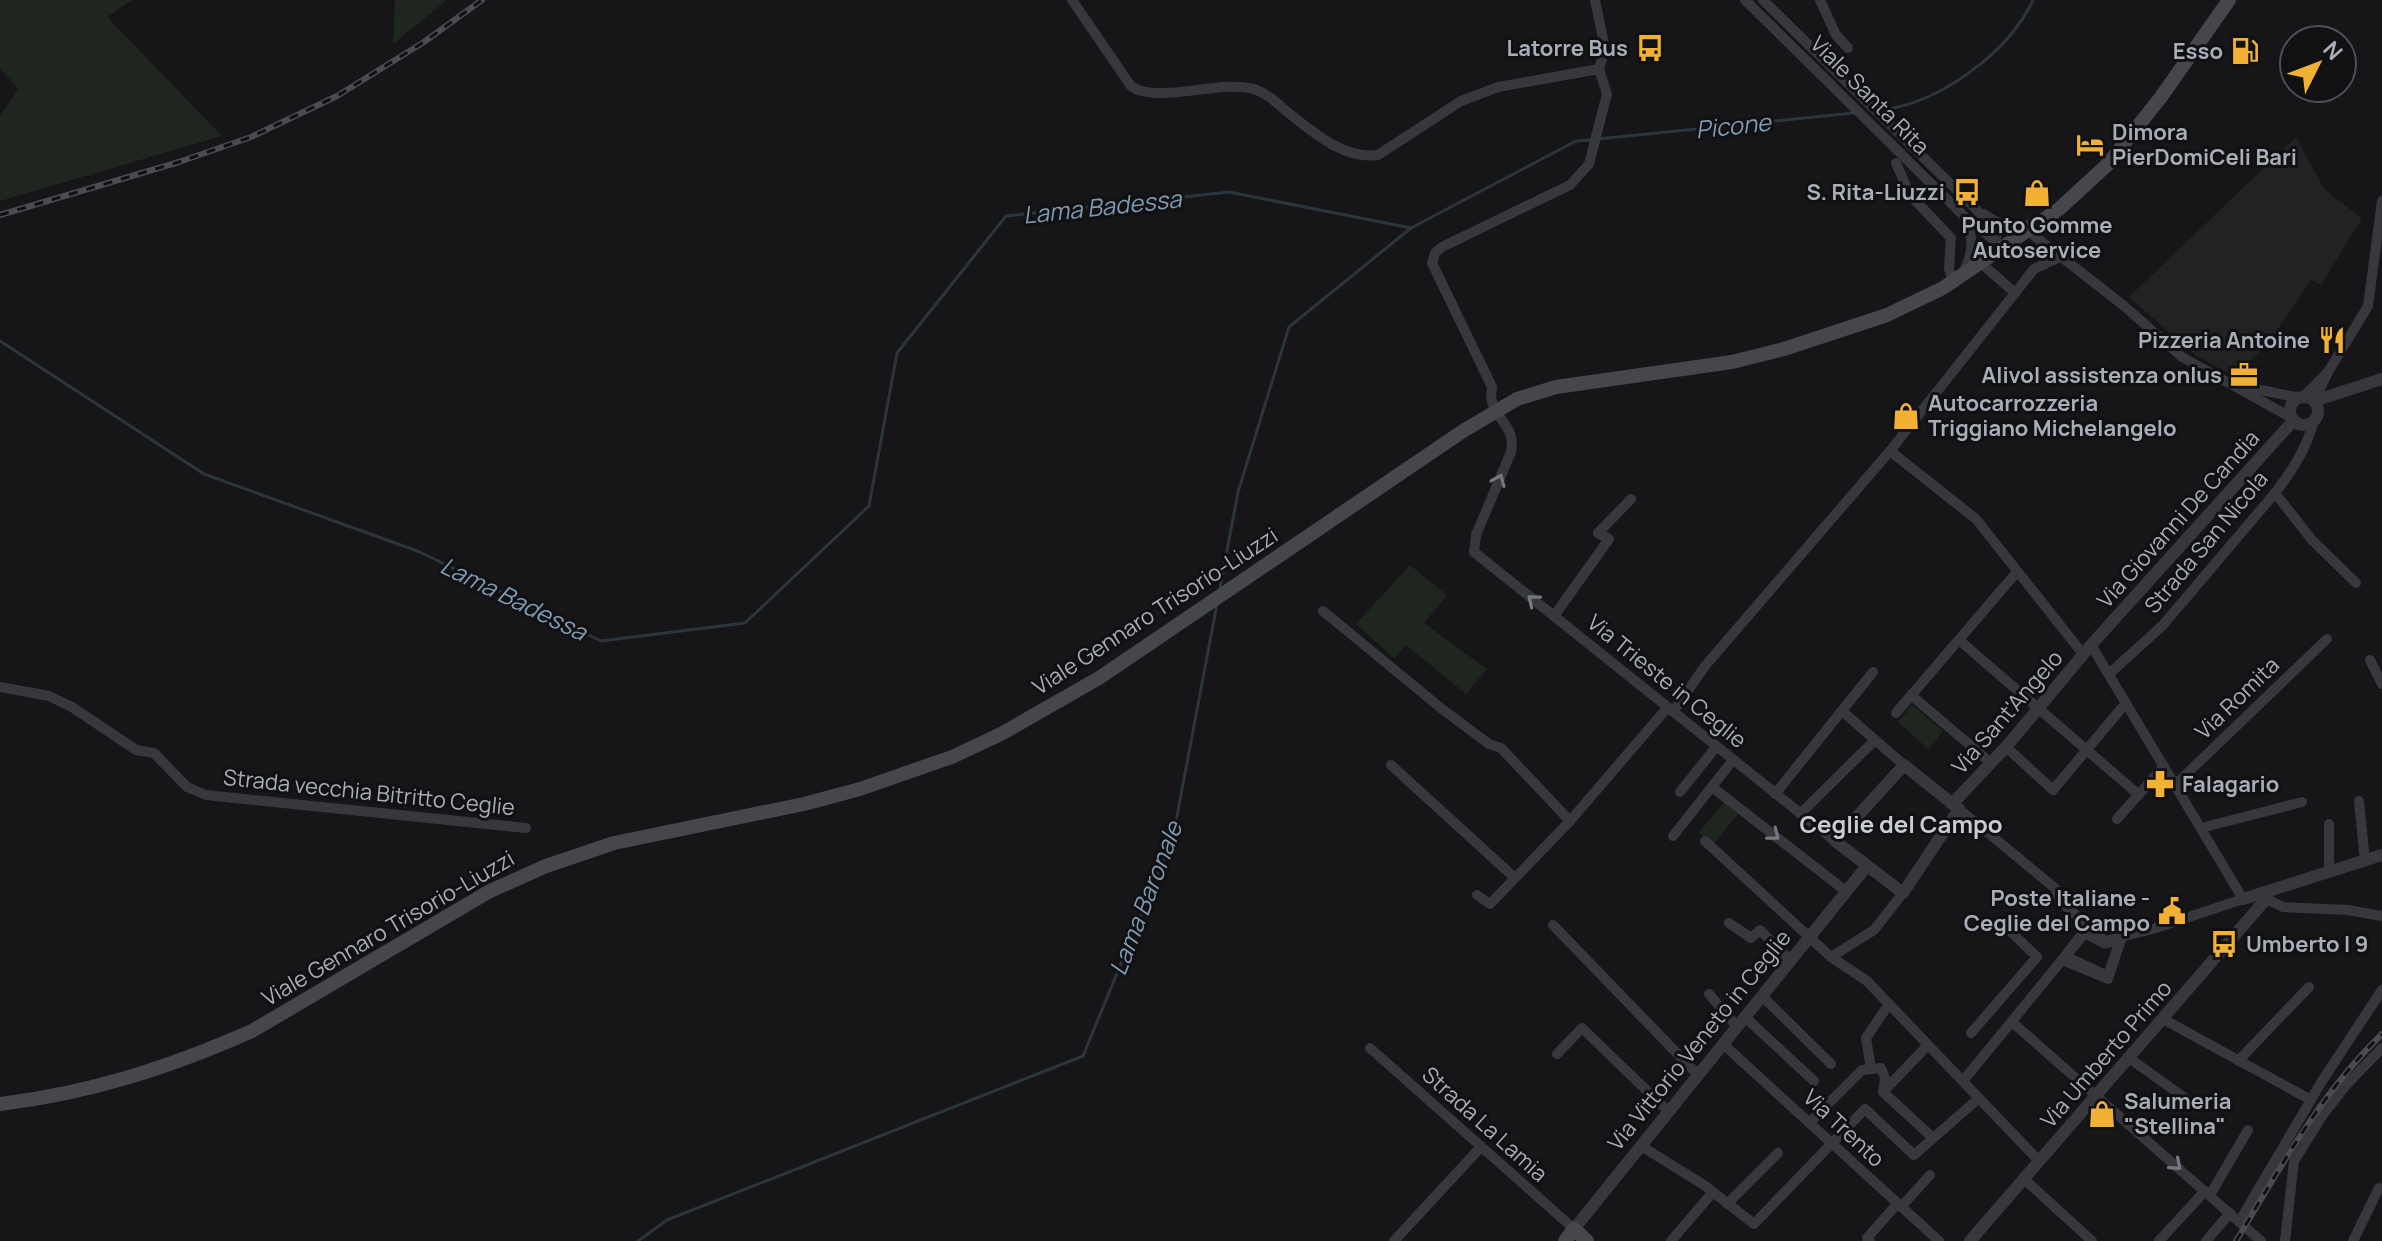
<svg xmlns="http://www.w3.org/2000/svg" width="2382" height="1241" viewBox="0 0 2382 1241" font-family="Manrope,sans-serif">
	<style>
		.built { fill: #222225 }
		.green { fill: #1e261f }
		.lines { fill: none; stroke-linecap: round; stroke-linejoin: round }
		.stream { stroke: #2c353c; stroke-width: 3 }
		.pedestrian { stroke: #37383d; stroke-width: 7 }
		.minor { stroke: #37383d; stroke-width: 10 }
		.tertiary { stroke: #37383d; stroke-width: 12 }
		.secondary { stroke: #45474d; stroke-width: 14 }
		.rail-casing { stroke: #4a4c52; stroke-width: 6 }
		.rail { stroke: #111113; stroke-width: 3; stroke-dasharray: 9; stroke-linecap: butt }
		.oneway { stroke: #757881 }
		.labels { text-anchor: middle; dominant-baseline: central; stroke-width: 6; stroke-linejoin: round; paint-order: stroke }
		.poi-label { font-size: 22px; font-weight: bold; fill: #a8adb8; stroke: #111113; text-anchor: end }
		.street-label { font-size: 22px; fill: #a8adb8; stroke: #111113 }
		.water-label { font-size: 24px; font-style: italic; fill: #7f9bb3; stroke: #111113 }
		.neighbourhood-label { font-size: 24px; font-weight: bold; fill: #c9ccd4; stroke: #111113 }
	</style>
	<rect width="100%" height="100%" fill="#161618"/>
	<path class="built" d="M2296 137 2324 189 2362 218 2321 285 2311 280 2266 346 2234 376 2195 355 2129 297Z"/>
	<g class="green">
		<path d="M0 0H132L107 17 222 136 0 201V116L18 89 0 68Z"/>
		<path d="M395 0H447L393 44Z"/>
		<path d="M1410 565 1447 595 1424 623 1487 669 1466 694 1406 645 1394 658 1356 624Z"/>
		<path d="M1912 705 1943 731 1928 749 1898 722Z"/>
		<path d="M1725 802 1739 813 1713 844 1699 832Z"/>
	</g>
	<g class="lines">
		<g class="stream">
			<path d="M1880 110C1939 104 2008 53 2033 0"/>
			<path d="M1598 139 1853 113"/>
			<path d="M0 341 204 474 420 552 601 641 745 623 869 506 897 353 1006 216 1229 192 1411 228"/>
			<path d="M1220 588 1238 492 1289 327 1411 228 1576 141 1590 140"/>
			<path d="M638 1241 667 1220 1083 1056 1173 837 1217 604"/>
		</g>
		<path class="pedestrian" d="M2085 935 2104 945 2118 942 2107 974 2068 956Z"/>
		<g class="minor">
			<path d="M1072 0 1131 86C1156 105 1221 79 1254 89 1266 93 1276 102 1285 110 1310 130 1343 160 1378 155L1461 101 1498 87 1599 69"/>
			<path d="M1595 0 1605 49 1599 69 1607 94 1589 164 1570 185 1442 247 1435 253 1432 263 1492 387C1492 392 1490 396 1492 401 1497 422 1516 426 1511 452L1476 535 1474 552 1835 841"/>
			<path d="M1745 0 1967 219 2004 248"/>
			<path d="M1763 0 1975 208 1997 235"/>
			<path d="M1820 0 1836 35 1848 48"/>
			<path d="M1896 163 1910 195 1951 238 1949 269 1953 281"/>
			<path d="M1984 214C2001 226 2011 229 2032 224"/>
			<path d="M2028 231 2123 305 2182 357 2292 418"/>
			<path d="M1981 263 2015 293"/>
			<path d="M1962 274C1974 254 1973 240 1967 219"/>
			<path d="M2250 391 2261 390 2300 398"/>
			<path d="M2303 397 2327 373"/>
			<path d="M2314 401 2328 372 2368 306 2382 201"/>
			<path d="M1890 451 1976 519 2083 654"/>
			<path d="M2275 493 2312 540 2356 583"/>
			<path d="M1323 611 1442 709 1489 744 1501 748 1570 821"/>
			<path d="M1554 616 1609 539 1598 533 1631 499"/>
			<path d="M1959 640 2139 795"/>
			<path d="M2091 645 2243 899 2156 928 2105 941 2088 926 2062 960 2108 979 2122 937"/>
			<path d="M2370 660 2382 684"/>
			<path d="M2109 674 2163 625 2275 493C2292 471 2307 448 2314 420"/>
			<path d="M0 687 49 696 72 707 136 750 154 753 187 787 206 795 526 828"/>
			<path d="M1911 695 1991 763"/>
			<path d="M1842 711 1904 765"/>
			<path d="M1673 712 1705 666 1890 451 2034 269 2060 257"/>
			<path d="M1896 713 2016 573"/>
			<path d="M2006 747 2053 790 2126 703"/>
			<path d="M1391 765 1515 878"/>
			<path d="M2175 785 2327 639"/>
			<path d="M1712 787 1847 892"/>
			<path d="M1680 792 1716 747"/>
			<path d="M1775 794 1873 672"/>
			<path d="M2359 801 2365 861"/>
			<path d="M1959 809 2056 889 2060 901 2088 926"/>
			<path d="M1800 814 1875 740"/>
			<path d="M2117 819 2164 766"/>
			<path d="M2329 824V872"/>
			<path d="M2201 828 2302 802"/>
			<path d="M1673 836 1733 760"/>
			<path d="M1705 841 1831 957 1867 981 2039 1161"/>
			<path d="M1477 895 1490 904 1570 821 1667 708"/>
			<path d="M2266 899 2283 907 2348 910 2382 916"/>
			<path d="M1729 923 1751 938 1760 930 1791 961"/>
			<path d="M1553 925 1698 1075"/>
			<path d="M1831 957 1874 930 1903 893"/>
			<path d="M1709 994 1737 1027"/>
			<path d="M1762 996 1831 1064"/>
			<path d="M1745 1017 1814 1081"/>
			<path d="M2163 1019 2311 1100"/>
			<path d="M2012 1022 2261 1241"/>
			<path d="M1971 1033 2037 957 2008 929"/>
			<path d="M1723 1044 1939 1241"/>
			<path d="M1370 1048 1574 1229"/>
			<path d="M1557 1054 1582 1028 1669 1112"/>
			<path d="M2129 1058 2189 1101"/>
			<path d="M2238 1061 2309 987"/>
			<path d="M1871 1069 1866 1038 1889 1004"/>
			<path d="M1963 1081 2062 960"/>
			<path d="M1883 1092 1928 1045"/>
			<path d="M1809 1123 1862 1070 1881 1068 1885 1078 1883 1092 1933 1138"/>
			<path d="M1641 1146 1704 1185 1754 1224 1865 1109 1914 1155 1979 1098"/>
			<path d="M2024 1179 2092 1241"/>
			<path d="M2210 1195 2248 1130"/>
			<path d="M1727 1204 1778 1153"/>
			<path d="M1901 1207 1930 1175"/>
			<path d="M2239 1222 2322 1081 2382 990"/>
			<path d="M1394 1241 1480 1148"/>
			<path d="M1671 1241 1713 1192"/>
			<path d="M1870 1241 1867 1238 1897 1204"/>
			<path d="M2159 1241 2205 1191"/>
			<path d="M2206 1241 2230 1213"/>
			<path d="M2285 1241 2294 1161 2322 1116 2347 1084 2382 1048"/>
			<path d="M2353 1241 2379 1188"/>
		</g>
		<g class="tertiary">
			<circle cx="2304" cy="411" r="14"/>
			<path d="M2314 401 2382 379"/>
			<path d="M1904 765 1959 809 1903 893 1835 841Z"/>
			<path d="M1952 804 2006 747 2091 645 2294 420"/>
			<path d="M2243 899 2382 855"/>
			<path d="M1574 1229 1866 867"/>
			<path d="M1970 1241 2266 899 2269 891"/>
		</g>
		<g class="secondary">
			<path d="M0 1104C90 1093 168 1068 252 1031L490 891 546 866 614 843 804 804 860 789 952 757 1001 734 1099 678 1463 431 1517 399 1556 387 1732 362 1784 349 1887 315 1943 288 2059 209 2107 165 2161 97 2229 0"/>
			<path d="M1565 1241 1574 1229 1587 1241"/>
		</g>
		<g class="rail-casing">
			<g id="rail">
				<path d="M0 215 179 162 251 137 337 96 424 42 482 0"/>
				<path d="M2236 1241C2280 1168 2320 1094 2382 1034"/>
			</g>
		</g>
		<use href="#rail" class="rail"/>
	</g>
	<defs><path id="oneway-chevron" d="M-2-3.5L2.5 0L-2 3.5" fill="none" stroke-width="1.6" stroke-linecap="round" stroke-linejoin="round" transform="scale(2)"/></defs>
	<g class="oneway">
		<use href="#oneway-chevron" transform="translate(1499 480) rotate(-67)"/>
		<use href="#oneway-chevron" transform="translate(1533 600) rotate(-141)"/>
		<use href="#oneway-chevron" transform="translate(1774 835) rotate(38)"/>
		<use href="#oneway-chevron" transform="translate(2176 1165) rotate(41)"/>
	</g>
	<defs>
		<g id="bus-bare" transform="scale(2.16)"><path d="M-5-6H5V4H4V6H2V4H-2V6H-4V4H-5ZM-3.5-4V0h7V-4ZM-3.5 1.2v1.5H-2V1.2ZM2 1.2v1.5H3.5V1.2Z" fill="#f2b134" stroke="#111113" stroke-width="2.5" paint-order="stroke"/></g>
		<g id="fuel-bare" transform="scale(2.16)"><path d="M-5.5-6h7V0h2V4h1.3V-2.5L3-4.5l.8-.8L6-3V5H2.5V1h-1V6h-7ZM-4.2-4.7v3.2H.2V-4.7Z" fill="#f2b134" stroke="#111113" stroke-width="2.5" paint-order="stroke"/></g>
		<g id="hotel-bare" transform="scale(2.16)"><path d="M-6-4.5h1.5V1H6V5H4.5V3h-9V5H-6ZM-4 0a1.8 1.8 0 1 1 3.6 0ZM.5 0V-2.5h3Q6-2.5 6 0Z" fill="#f2b134" stroke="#111113" stroke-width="2.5" paint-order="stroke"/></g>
		<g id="shop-bare" transform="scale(2.16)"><path d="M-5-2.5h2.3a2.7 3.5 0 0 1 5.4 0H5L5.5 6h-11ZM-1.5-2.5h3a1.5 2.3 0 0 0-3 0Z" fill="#f2b134" stroke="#111113" stroke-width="2.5" paint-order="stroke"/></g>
		<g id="restaurant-bare" transform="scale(2.16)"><path d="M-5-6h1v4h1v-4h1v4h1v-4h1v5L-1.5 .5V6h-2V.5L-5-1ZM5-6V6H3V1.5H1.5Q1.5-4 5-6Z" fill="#f2b134" stroke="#111113" stroke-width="2.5" paint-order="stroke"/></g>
		<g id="office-bare" transform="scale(2.16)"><path d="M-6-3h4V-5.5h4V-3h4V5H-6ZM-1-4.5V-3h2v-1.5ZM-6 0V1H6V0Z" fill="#f2b134" stroke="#111113" stroke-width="2.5" paint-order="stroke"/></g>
		<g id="pharmacy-bare" transform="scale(2.16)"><path d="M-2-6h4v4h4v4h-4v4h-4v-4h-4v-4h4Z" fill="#f2b134" stroke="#111113" stroke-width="2.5" paint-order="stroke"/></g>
		<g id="civic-bare" transform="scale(2.16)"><path d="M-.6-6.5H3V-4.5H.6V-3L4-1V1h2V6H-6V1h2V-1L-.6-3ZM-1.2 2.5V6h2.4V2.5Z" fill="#f2b134" stroke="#111113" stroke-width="2.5" paint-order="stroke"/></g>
	</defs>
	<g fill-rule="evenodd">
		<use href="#bus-bare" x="1650" y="48"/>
		<use href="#fuel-bare" x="2245" y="51"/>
		<use href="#hotel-bare" x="2090" y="145"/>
		<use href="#bus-bare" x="1967" y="192"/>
		<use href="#shop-bare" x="2037" y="193"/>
		<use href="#restaurant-bare" x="2332" y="340"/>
		<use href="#office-bare" x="2244" y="375"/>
		<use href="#shop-bare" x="1906" y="416"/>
		<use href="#pharmacy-bare" x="2160" y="784"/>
		<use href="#civic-bare" x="2172" y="911"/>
		<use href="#bus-bare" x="2224" y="944"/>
		<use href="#shop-bare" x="2102" y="1114"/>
	</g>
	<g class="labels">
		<g class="poi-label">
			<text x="1628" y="48">Latorre Bus</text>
			<text x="2223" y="51">Esso</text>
			<text x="2112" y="132" text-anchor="start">Dimora<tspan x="2112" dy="25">PierDomiCeli Bari</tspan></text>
			<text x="1945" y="192">S. Rita-Liuzzi</text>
			<text x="2037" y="225" text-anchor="middle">Punto Gomme<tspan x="2037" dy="25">Autoservice</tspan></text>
			<text x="2310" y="340">Pizzeria Antoine</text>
			<text x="2222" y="375">Alivol assistenza onlus</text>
			<text x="1928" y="403" text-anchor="start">Autocarrozzeria<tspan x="1928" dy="25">Triggiano Michelangelo</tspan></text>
			<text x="2182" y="784" text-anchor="start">Falagario</text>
			<text x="2150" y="898">Poste Italiane -<tspan x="2150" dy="25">Ceglie del Campo</tspan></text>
			<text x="2246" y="944" text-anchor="start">Umberto I 9</text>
			<text x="2124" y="1101" text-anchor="start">Salumeria<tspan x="2124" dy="25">"Stellina"</tspan></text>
		</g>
		<g class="street-label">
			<text transform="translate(1870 95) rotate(45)">Viale Santa Rita</text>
			<text transform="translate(2178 519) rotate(-48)">Via Giovanni De Candia</text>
			<text transform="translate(2206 542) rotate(-50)">Strada San Nicola</text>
			<text transform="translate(1155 611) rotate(-33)">Viale Gennaro Trisorio-Liuzzi</text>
			<text transform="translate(1667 681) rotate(39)">Via Trieste in Ceglie</text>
			<text transform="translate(2237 698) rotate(-44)">Via Romita</text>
			<text transform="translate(2007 712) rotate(-49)">Via Sant'Angelo</text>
			<text transform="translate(369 792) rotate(6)">Strada vecchia Bitritto Ceglie</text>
			<text transform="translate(388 928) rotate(-30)">Viale Gennaro Trisorio-Liuzzi</text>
			<text transform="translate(1699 1040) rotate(-51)">Via Vittorio Veneto in Ceglie</text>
			<text transform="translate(2106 1054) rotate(-49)">Via Umberto Primo</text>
			<text transform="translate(1485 1124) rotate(42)">Strada La Lamia</text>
			<text transform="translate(1844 1128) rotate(43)">Via Trento</text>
		</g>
		<g class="water-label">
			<text transform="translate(1733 125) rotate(-6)">Picone</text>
			<text transform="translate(1102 206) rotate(-6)">Lama Badessa</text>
			<text transform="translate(514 598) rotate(26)">Lama Badessa</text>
			<text transform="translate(1145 898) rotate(-69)">Lama Baronale</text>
		</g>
		<g class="neighbourhood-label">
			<text x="1901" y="823">Ceglie del Campo</text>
		</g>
	</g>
	<g transform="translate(2318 64) rotate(48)"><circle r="38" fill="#111113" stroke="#4d4f55" stroke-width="2"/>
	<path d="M0-6L14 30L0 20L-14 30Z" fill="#f2b134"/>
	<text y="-12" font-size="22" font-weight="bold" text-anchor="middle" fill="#a8adb8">N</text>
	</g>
</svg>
